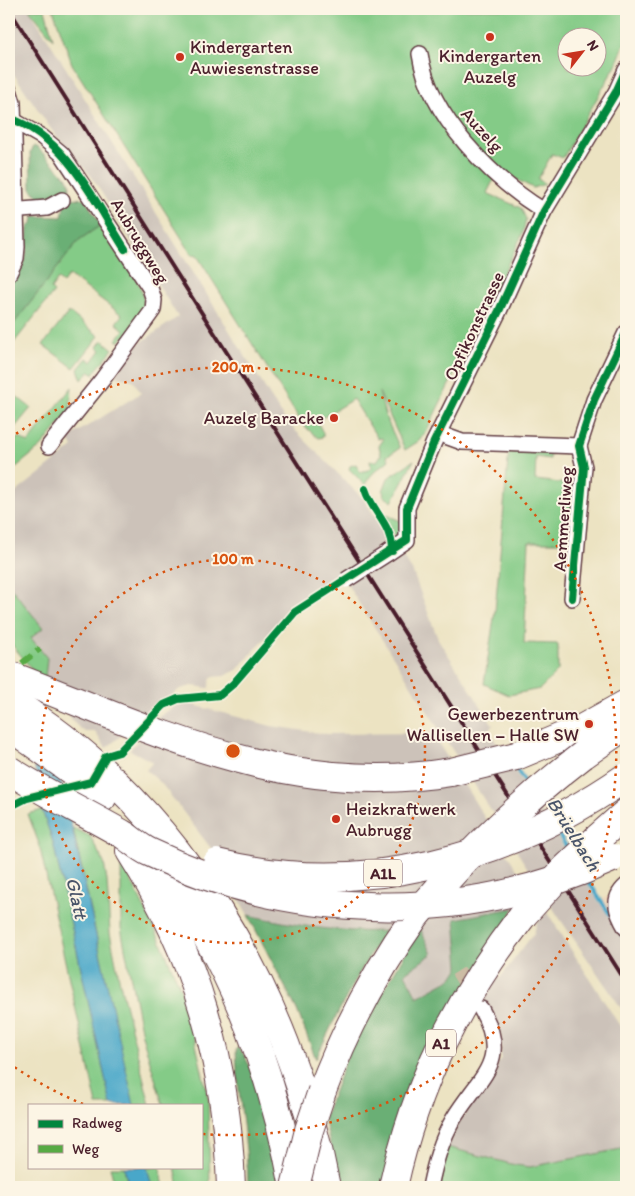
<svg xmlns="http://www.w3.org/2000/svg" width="635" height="1196" viewBox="0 0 635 1196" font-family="Itim,sans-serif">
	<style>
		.built { fill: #eed7bb }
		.industrial { fill: #ccc2b9 }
		.green { fill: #84cb87; stroke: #677559; fill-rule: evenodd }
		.forest { fill: #6baf74; stroke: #5a6750 }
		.water { fill: #4aa7c9; stroke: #4a637a }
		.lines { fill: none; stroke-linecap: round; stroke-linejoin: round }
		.stream { stroke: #4aa7c9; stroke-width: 4 }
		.minor-tunnel { stroke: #ccbca4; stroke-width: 15; stroke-dasharray: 15 8; stroke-linecap: butt }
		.minor-casing { stroke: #623c42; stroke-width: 18 }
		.motorway-casing { stroke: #623c42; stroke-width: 30 }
		.minor { stroke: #fff; stroke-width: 15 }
		.motorway { stroke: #fff; stroke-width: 28 }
		.rail { stroke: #4a1f2b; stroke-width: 4 }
		.minor-bridge-casing { stroke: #623c42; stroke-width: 18; stroke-linecap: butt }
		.motorway-bridge-casing { stroke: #623c42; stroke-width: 30; stroke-linecap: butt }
		.minor-bridge { stroke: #fff; stroke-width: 15 }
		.motorway-bridge { stroke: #fff; stroke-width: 28 }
		.quiet { stroke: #57aa44; stroke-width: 6; stroke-dasharray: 12 6; stroke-linecap: butt }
		.cycleway-casing { stroke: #fcf5e5; stroke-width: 11 }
		.cycleway { stroke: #00873e; stroke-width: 8 }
		.ring { fill: none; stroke: #d8530f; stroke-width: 2.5; stroke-dasharray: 2.5 5 }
		.poi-dot { fill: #c8321e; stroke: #fcf5e5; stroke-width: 2 }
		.labels { text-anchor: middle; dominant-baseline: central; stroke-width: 4; stroke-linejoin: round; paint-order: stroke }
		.shield { fill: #fcf5e5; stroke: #7f5f63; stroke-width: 1 }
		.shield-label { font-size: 16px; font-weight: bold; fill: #4a1f2b }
		.poi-label { font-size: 18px; fill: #4a1f2b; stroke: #fcf5e5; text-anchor: start }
		.street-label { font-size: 18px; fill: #4a1f2b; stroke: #fcf5e5 }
		.water-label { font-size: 19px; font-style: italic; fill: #4a556a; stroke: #fcf5e5 }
		.centre { fill: #d8530f; stroke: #fcf5e5; stroke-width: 2.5 }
		.ring-label { font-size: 15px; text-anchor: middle; font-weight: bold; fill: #d8530f; stroke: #fcf5e5; stroke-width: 4; stroke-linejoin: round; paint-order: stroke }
	</style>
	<rect width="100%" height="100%" fill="#fcf5e5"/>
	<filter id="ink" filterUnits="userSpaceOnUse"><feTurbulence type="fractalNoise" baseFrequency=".02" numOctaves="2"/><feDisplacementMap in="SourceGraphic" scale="10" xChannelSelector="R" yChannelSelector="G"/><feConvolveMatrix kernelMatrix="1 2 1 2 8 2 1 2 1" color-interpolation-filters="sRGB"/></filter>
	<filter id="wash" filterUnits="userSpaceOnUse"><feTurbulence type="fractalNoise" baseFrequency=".0096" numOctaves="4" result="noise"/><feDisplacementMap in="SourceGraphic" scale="20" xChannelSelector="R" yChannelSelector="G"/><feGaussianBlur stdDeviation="1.12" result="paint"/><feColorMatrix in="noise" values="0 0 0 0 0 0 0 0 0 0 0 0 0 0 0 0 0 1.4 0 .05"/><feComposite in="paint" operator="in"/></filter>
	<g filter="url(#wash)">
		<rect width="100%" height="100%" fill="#ece3c2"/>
		<path class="built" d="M626 881V944L599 903Z"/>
		<g class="industrial">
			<path d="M9 9H29L285 420 363 499 412 570 438 639 493 725 488 730 626 944V1015L558 916 343 578 298 605 277 625 237 670 224 676 211 677 209 688 192 686 180 689 106 748 95 732H85L74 723 45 678 31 638 43 628 9 586V498L73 447 68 438 141 393 133 380 118 377 116 373 136 346 178 317 92 177 51 129 9 67Z"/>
			<path d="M186 703 271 726 327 734 432 733 524 881 517 908 455 919 459 966 452 978 416 997 405 973 420 928 359 932 304 927 248 915 210 847 161 783 146 770 153 762 130 750 160 716 177 705Z"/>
			<path d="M547 912 618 1023 626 1033V1148L530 1167 515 1165 447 1147 460 1121 493 1073 501 1058V1035L483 1000 492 984 500 978 534 933 537 923Z"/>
		</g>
		<g class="green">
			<path d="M29 9H45L53 39Z"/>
			<path d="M53 9H626V39L617 63 563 158 552 154 538 179 545 184 533 188 508 175 493 181 487 193 521 208 526 219 523 233 427 430 419 441 405 450 379 392 386 418 400 448 387 456 389 460C379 469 371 472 365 485L349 469 350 466 356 464 360 472 368 470 371 467 370 461H377L381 455 379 446 383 440 382 438 378 439 353 399 317 421 323 433V437L318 438 303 425 196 254 193 256 72 64ZM568 38H598V68H568Z"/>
			<path d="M101 225C115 246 146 282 144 308 144 317 133 331 127 338L124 336 119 342 116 340 124 330 116 323 122 315 69 275 63 283 58 279 51 289 54 292 9 349V330L79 240Z"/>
			<path d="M69 312 99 336 74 368 43 345Z"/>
			<path d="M102 340 113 349 93 374 90 371 82 380 78 369 87 358 92 362 101 350 97 347Z"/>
			<path d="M72 387 70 411 42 446 9 473V435L15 440 19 437 28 443Z"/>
			<path d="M16 396 31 408 12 431 9 432V404Z"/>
			<path d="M509 448 550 449V459L536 457 535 480 577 485 575 512 564 520 563 542H529L524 643 558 644V671L540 689 509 695 484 684 495 611Z"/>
			<path d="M414 460 392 502 384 496 383 491 388 478Z"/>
			<path d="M380 512 403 522 399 541 380 514Z"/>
			<path d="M9 585 43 628 31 638 47 658 45 678 34 672 9 641Z"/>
			<path d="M42 810 53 842 111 1105H97L39 844 28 814Z"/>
			<path d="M73 828 90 836 104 863 107 881 110 933 120 983 150 1105H133Z"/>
			<path d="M121 860 160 940 187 1004 208 1098 210 1187H179L175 1167H201V1105H163L142 1035 121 928Z"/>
			<path d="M447 1147 515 1165 530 1167 626 1148V1187H437Z"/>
			<path d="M110 1167H124L128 1187H115Z"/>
			<path d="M147 1167H160L164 1187H151Z"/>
		</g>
		<g class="forest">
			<path d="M33 146 38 148 66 177 70 183 69 198 85 199 101 225 79 240 9 330V285C30 265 25 254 28 228L32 223 33 216 62 217 65 201 58 194 39 198 31 188 30 153Z"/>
			<path d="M514 908 383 1187H340L324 1118 350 1048 420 928 432 954 405 973 417 997 452 978 459 967 455 919Z"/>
			<path d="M248 915C294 925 338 933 385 931 359 972 336 1014 316 1059L297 1010Z"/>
			<path d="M238 1047C253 1058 275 1150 282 1172L280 1187H248C248 1141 237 1096 236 1050Z"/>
		</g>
		<g class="water">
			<path d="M9 721 46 737 63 787 134 1105H111L53 842 42 810 34 764Z"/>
			<path d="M124 1167H147L152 1187H129Z"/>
		</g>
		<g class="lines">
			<g class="stream">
				<path d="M515 767 528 787"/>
				<path d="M555 829 570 852"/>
				<path d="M587 879 616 924"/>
				<path d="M621 932 626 941"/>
			</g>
		</g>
	</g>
	<g filter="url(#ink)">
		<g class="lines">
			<path class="minor-tunnel" d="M458 971 473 995"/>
			<g class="minor-casing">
				<g id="minor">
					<path d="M420 54C429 116 492 179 544 211"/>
					<path d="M9 90 13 103 17 247 16 258 9 273"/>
					<path d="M9 118 42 137 62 154 150 288 154 300 153 310 102 380 49 446"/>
					<path d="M9 211 47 208 62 200"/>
					<path d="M440 434 462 442 579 446"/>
					<path d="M388 553 407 540V508L434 442 499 311 544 211 616 92 626 70"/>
					<path d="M572 598 584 467 579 446 594 400 626 333"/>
					<path d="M626 886C611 899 617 913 626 928"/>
					<path d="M430 1187C435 1163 441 1140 454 1118 480 1075 511 1062 481 1009"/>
				</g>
			</g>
			<g class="motorway-casing">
				<g id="motorway">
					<path d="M9 675C156 731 288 799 451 772"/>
					<path d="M9 700C179 804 290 994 326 1187"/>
					<path d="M9 726 82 778 102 798"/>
					<path d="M583 755 626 725"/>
					<path d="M516 756 583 728 626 704"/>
					<path d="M598 838 626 813"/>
					<path d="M144 845C226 944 271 1062 294 1187"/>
					<path d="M130 851C197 956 227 1063 231 1187"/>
					<path d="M322 1091C346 1028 377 970 416 915"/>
					<path d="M393 1187C416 1083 458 999 523 915"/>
				</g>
			</g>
			<use href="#minor" class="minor"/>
			<use href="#motorway" class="motorway"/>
			<path class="rail" d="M9 9 626 982"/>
			<g class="minor-bridge-casing">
				<path id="minor-bridge" d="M346 580 388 553"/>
			</g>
			<g class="motorway-bridge-casing">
				<g id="motorway-bridge">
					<path d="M9 770C46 794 86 813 124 835 133 841 140 848 149 852 294 922 466 925 612 858"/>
					<path d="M451 772 516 756"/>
					<path d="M217 863C360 899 507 860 626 777"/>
					<path d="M417 914C466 854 522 802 583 755"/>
					<path d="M523 915 565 869 598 838"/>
					<path d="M295 1187 309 1130 322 1091"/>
				</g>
			</g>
			<use href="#minor-bridge" class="minor-bridge"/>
			<use href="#motorway-bridge" class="motorway-bridge"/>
			<path class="quiet" d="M22 663 40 649"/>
			<g class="cycleway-casing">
				<g id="cycleway">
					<path d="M9 118C66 137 95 202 125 249"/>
					<path d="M365 489C372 512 393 526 392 551"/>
					<path d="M572 598 584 467 579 446 594 400 626 333"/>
					<path d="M9 807 27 798 91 782 106 756 119 752 164 705 178 699 220 695 233 684 295 612 407 540V508L434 442 499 311 544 211 616 92 626 70"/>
				</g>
			</g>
			<use href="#cycleway" class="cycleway"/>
		</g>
	</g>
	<g class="ring">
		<circle cx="233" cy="751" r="192"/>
		<path d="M83 1104A384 384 0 0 1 10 1064M10 438A384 384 0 1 1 203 1134"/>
	</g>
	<g class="poi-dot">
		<circle cx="490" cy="37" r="5"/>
		<circle cx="180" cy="57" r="5"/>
		<circle cx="334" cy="418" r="5"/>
		<circle cx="589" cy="724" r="5"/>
		<circle cx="336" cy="819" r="5"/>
	</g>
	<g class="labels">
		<g class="shield">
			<rect x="364" y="859.5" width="38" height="27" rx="4"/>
			<rect x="426" y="1029.5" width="30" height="27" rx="4"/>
		</g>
		<g class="shield-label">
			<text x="383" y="873">A1L</text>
			<text x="441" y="1043">A1</text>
		</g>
		<g class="poi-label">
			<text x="190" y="47">Kindergarten<tspan x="190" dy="21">Auwiesenstrasse</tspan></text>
			<text x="490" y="56" text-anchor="middle">Kindergarten<tspan x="490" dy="21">Auzelg</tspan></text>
			<text x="324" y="418" text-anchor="end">Auzelg Baracke</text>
			<text x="579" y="714" text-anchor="end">Gewerbezentrum<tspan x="579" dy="21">Wallisellen – Halle SW</tspan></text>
			<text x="346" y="809">Heizkraftwerk<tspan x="346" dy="21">Aubrugg</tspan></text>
		</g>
		<g class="street-label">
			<text transform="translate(482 130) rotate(48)">Auzelg</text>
			<text transform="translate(140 241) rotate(59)">Aubruggweg</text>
			<text transform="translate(474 326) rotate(-65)">Opfikonstrasse</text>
			<text transform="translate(563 519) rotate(-86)">Aemmerliweg</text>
		</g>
		<g class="water-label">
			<text transform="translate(574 834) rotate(58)">Brüelbach</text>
			<text transform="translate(77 898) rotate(77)">Glatt</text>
		</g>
	</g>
	<circle cx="233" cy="751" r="8" class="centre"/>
	<g class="ring-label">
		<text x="233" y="372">200 m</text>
		<text x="233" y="564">100 m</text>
	</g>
	<rect width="635" height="1196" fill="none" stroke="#fcf5e5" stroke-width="30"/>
	<rect x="28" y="1104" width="175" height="65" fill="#fcf5e5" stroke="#b59f9b"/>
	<rect x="38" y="1120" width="25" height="8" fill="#00873e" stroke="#b59f9b"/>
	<text x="72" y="1128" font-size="15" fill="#4a1f2b">Radweg</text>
	<rect x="38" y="1145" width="25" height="8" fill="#57aa44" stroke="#b59f9b"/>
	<text x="72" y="1154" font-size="15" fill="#4a1f2b">Weg</text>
	<g transform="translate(582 52) rotate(59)"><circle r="24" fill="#fcf5e5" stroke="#b59f9b"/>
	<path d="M0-4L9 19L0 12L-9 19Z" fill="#c8321e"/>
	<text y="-8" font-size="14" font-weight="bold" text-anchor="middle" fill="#4a1f2b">N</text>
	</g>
</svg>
